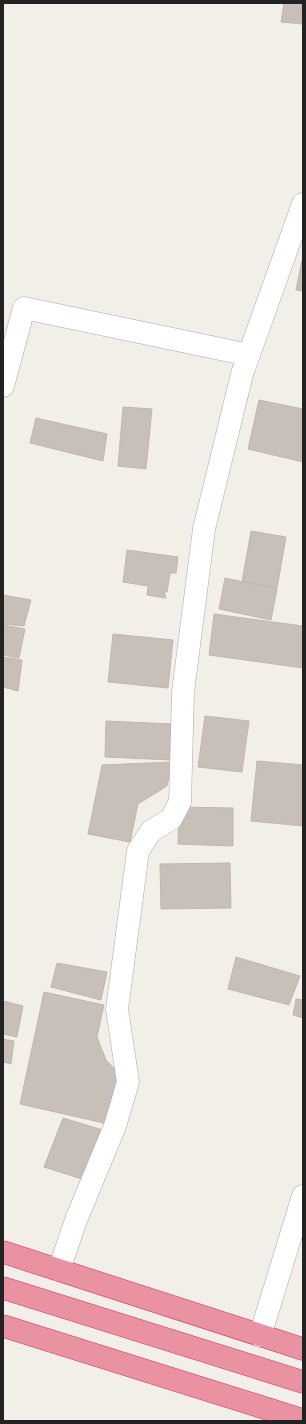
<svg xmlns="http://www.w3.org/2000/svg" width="306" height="1424" viewBox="0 0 306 1424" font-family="'PT Sans',sans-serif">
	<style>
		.building { fill: #c7bfb8; stroke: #c4b6ab }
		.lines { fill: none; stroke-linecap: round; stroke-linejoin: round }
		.minor-casing { stroke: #a9a9a9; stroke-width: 23 }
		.highway-casing { stroke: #dc2a67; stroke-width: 23 }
		.minor { stroke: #fff; stroke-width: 22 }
		.highway { stroke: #e892a2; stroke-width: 22 }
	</style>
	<rect width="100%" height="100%" fill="#f2efe9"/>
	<g class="building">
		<path d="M284 3H303V24L281 22Z"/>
		<path d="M302 260H303V291L296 290Z"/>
		<path d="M259 400 303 409V462L248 449Z"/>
		<path d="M123 407 152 409 146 469 118 466Z"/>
		<path d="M36 418 107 434 103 461 30 443Z"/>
		<path d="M251 531 286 537 277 588 242 582Z"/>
		<path d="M127 550 178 557 176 573H170L167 592H164L166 598 147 595 148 586 123 582Z"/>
		<path d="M225 578 277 589 271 620 219 609Z"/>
		<path d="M3 595 31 600 24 626 3 624Z"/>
		<path d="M214 614 303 626V668L209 655Z"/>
		<path d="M3 625 25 629 19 658 3 655Z"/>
		<path d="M113 634 173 640 168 688 108 682Z"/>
		<path d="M3 657 22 660 18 691 3 687Z"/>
		<path d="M205 716 249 721 242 772 198 767Z"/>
		<path d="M106 721 173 724 171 760 105 757Z"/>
		<path d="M257 761 303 765V826L251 821Z"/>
		<path d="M172 762 167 786 138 804 130 842 88 834 102 765Z"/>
		<path d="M179 807 233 808V846L178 844Z"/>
		<path d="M230 863 231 908 161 909 160 864Z"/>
		<path d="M236 957 300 976 289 1005 228 989Z"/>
		<path d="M57 963 107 972 101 1000 51 987Z"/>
		<path d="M44 992 104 1005 97 1037 106 1060 119 1073 108 1124 20 1104Z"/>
		<path d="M296 999 303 1000V1018L293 1015Z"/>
		<path d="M3 1001 23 1006 17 1037 3 1034Z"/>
		<path d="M3 1039 14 1041 11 1064 3 1062Z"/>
		<path d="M63 1118 103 1130 85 1180 44 1167Z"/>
	</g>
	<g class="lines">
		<g class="minor-casing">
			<g id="minor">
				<path d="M3 386 24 308 249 355"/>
				<path d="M59 1270 76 1220 115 1126 128 1082 117 1009 138 851 151 831 171 819 180 802 183 692 204 529 242 374 303 204"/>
				<path d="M260 1336 303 1196"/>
			</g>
		</g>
		<g class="highway-casing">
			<g id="highway">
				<path d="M3 1252 303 1349"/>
				<path d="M3 1288 303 1382"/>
				<path d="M3 1326 303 1420"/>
			</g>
		</g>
		<use href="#minor" class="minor"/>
		<use href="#highway" class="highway"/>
	</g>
	<rect width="306" height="1424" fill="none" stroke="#222222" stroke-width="8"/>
</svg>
